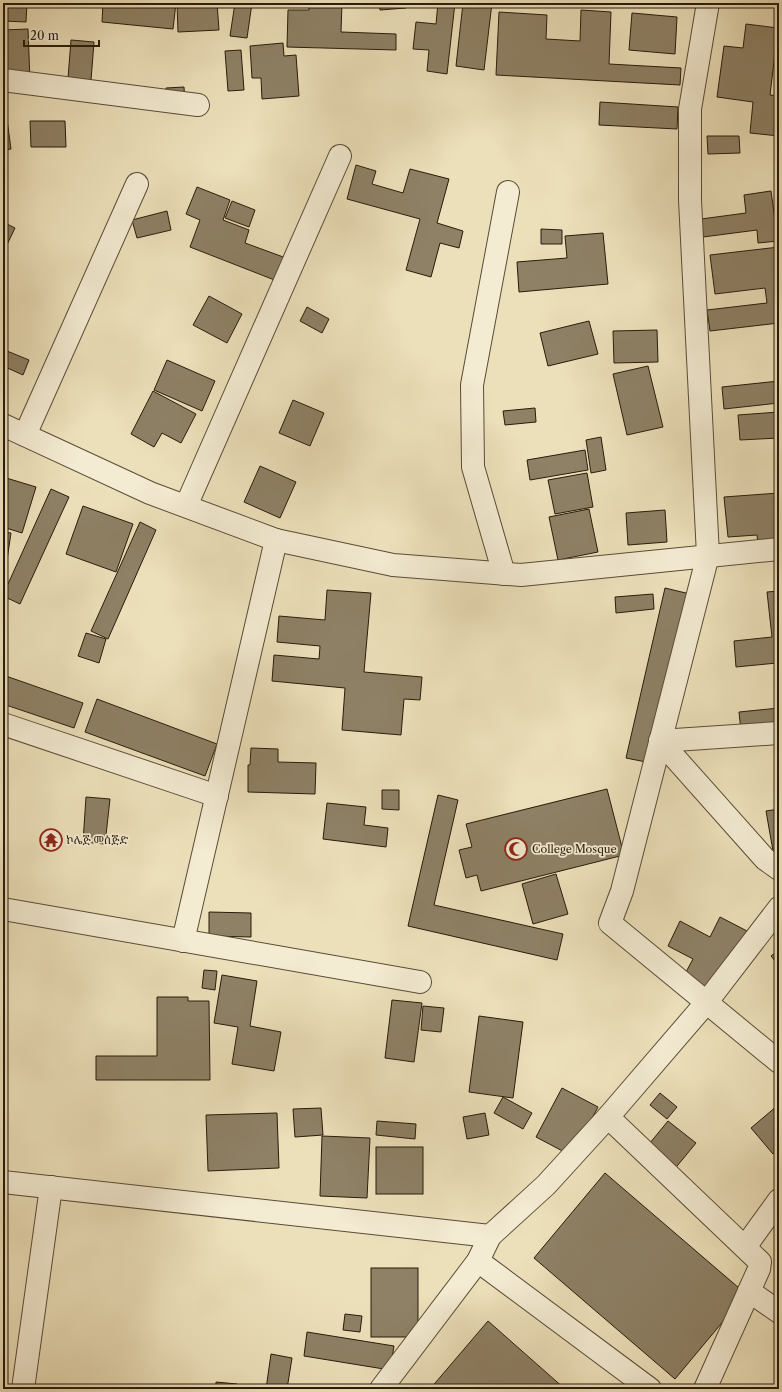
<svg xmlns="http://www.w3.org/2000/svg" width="782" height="1392" viewBox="0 0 782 1392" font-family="'Libre Caslon Text','Noto Serif Ethiopic',serif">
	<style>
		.building { fill: #8e8166; stroke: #281b0a }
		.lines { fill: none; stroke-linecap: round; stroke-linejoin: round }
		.minor-casing { stroke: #594c36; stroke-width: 24 }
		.minor { stroke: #f3ebd2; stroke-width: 22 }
		.labels { text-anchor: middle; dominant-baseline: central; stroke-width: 3.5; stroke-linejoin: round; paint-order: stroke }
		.poi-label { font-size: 11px; fill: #281b0a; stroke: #f3ebd2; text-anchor: start }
	</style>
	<rect width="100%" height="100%" fill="#ece0ba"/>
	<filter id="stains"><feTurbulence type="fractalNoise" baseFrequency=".005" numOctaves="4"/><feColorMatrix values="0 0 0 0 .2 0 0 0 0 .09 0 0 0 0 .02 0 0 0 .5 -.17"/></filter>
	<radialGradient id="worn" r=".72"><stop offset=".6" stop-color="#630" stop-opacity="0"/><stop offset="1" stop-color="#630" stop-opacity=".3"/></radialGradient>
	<g class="building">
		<path d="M3 3H27L26 22 3 21Z"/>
		<path d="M103 3 140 5V3H176L173 29 102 22Z"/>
		<path d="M177 3H217L219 30 178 32Z"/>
		<path d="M235 3H252L247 38 230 36Z"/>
		<path d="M309 3H342L341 32 396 34V50L287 47 288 10H309Z"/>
		<path d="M379 3H406V8L380 10Z"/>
		<path d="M438 3H455L447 74 427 71 429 50 413 49 416 22 436 24Z"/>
		<path d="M463 3H492L484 70 456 66Z"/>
		<path d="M581 10 611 12 609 64 681 68 680 85 496 75 499 12 547 15 546 39 580 41Z"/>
		<path d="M632 13 677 17 675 54 629 50Z"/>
		<path d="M746 24 778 28 770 95 779 96V136L750 133 753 102 717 97 724 46 743 48Z"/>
		<path d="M28 29 30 81 3 82V30Z"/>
		<path d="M71 40 94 42 90 93 67 91Z"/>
		<path d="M283 43 284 56 296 55 299 96 262 99 261 78H252L250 46Z"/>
		<path d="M241 50 244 90 228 91 225 51Z"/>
		<path d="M184 87 185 104H167L166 88Z"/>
		<path d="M600 102 678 107 677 129 599 125Z"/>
		<path d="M3 105H5L11 149 3 150Z"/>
		<path d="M30 121H65L66 147H31Z"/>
		<path d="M707 136H739L740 153 708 154Z"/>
		<path d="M356 165 376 171 372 184 403 193 410 169 449 179 437 223 463 231 459 248 440 243 431 277 406 270 420 219 347 199Z"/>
		<path d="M197 187 230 200 223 220 249 230 245 243 286 258 277 281 190 247 200 220 186 214Z"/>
		<path d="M779 188V215L776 189Z"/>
		<path d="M771 191 778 241 758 243 757 230 703 237 701 219 746 213 744 195Z"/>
		<path d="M232 201 255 210 249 227 225 218Z"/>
		<path d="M167 211 171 230 137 238 132 220Z"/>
		<path d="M3 222 15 228 3 253Z"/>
		<path d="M541 229 562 230V244H541Z"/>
		<path d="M603 233 608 284 519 292 517 262 567 258 565 236Z"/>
		<path d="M779 247V270H777L779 287V323L710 331 707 310 767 303 765 288 715 294 710 255Z"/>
		<path d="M209 296 242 314 227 343 193 325Z"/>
		<path d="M307 307 329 319 322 333 300 321Z"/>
		<path d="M589 321 598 354 548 366 540 333Z"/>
		<path d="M657 330 658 362 614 363 613 331Z"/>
		<path d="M7 351 29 360 23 375 3 366V360Z"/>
		<path d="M167 360 215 381 202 411 154 390Z"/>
		<path d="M648 366 663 427 627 435 613 374Z"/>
		<path d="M779 381V403L724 409 722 387Z"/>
		<path d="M153 391 196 414 181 443 162 433 154 447 131 434Z"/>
		<path d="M293 400 324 413 310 446 279 433Z"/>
		<path d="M535 408 536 422 505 425 503 411Z"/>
		<path d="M779 412V438L740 440 738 415Z"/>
		<path d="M601 437 606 470 591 473 586 440Z"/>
		<path d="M585 450 588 470 530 480 527 460Z"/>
		<path d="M260 466 296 482 280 518 244 502Z"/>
		<path d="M587 473 593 507 555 514 548 480Z"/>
		<path d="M3 477 36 487 22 533 3 527Z"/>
		<path d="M51 489 69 497 20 604 3 596V595Z"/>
		<path d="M779 493V553L759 554 757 535 728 537 724 497Z"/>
		<path d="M83 506 133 524 116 572 66 554Z"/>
		<path d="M589 509 598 552 558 560 549 517Z"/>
		<path d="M665 510 667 542 628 545 626 513Z"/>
		<path d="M140 522 156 530 108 639 91 631Z"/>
		<path d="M3 532 11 533 4 580H3Z"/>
		<path d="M665 588 690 594 651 763 626 758Z"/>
		<path d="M327 590 371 593 364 672 422 677 420 700 404 699 401 735 342 730 345 688 272 681 274 655 319 659 320 646 277 642 279 616 325 620Z"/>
		<path d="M779 591V679L777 663 736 667 734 641 772 637 767 592Z"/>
		<path d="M653 594 654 609 616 613 615 597Z"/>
		<path d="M86 633 106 639 99 663 78 656Z"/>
		<path d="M3 675 83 703 74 728 3 704Z"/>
		<path d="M97 699 217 744 205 776 85 732Z"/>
		<path d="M779 708V737L742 741 739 712Z"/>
		<path d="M251 748 278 749V762L316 763 315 794 248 792V765H250Z"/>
		<path d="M607 789 624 855 481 891 477 875 466 878 459 850 472 847 466 824Z"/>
		<path d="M382 790H399V810L382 809Z"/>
		<path d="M438 795 458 800 434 905 563 934 557 960 408 926Z"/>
		<path d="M86 797 110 799 105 844 83 842Z"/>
		<path d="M327 803 366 807 364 825 388 828 386 847 323 839Z"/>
		<path d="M779 809V850L773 851 766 811Z"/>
		<path d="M556 874 568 914 533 924 522 884Z"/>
		<path d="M209 912 251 913V937L209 936Z"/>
		<path d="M720 917 747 931 710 1002 679 985 693 959 668 946 680 921 710 937Z"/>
		<path d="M779 950V966L771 956Z"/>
		<path d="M204 970 217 971 215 990 202 988Z"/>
		<path d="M222 975 257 981 250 1026 281 1032 274 1071 232 1064 238 1027 214 1023Z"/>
		<path d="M157 997H188V1001H209L210 1080H96V1056H157Z"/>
		<path d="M392 1000 422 1003 414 1062 385 1058Z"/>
		<path d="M423 1006 444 1008 441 1032 421 1030Z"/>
		<path d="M479 1016 523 1022 513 1098 469 1092Z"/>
		<path d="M562 1088 598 1107 572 1156 536 1137Z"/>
		<path d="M660 1093 677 1107 667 1119 650 1105Z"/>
		<path d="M503 1097 532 1113 523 1129 494 1113Z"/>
		<path d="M777 1106 779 1109V1149L773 1154 751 1128Z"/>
		<path d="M321 1108 323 1135 295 1137 293 1109Z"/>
		<path d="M277 1113 279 1168 208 1171 206 1115Z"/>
		<path d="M485 1113 489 1135 467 1139 463 1117Z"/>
		<path d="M377 1121 416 1124 415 1139 376 1135Z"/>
		<path d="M668 1121 696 1143 673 1171 645 1149Z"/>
		<path d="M322 1136 370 1138 367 1198 320 1196Z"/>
		<rect x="376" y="1147" width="47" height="47"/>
		<path d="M605 1173 746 1294 675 1379 534 1258Z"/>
		<rect x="371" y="1268" width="47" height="69"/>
		<path d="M345 1314 362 1316 360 1332 343 1330Z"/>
		<path d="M488 1321 565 1389H430Z"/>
		<path d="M307 1332 394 1346 390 1370 304 1356Z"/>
		<path d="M271 1354 292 1358 287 1389H266Z"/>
		<path d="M216 1382 237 1384 236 1389H216Z"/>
	</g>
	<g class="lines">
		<g class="minor-casing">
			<g id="minor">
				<path d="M708 3 690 109V200L708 555 622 891 610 923 779 1062"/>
				<path d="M3 80 198 105"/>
				<path d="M3 425 150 493 276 540 393 565 521 575 779 549"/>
				<path d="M25 435 137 184"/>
				<path d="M186 506 340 156"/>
				<path d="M504 574 473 467 472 385 508 192"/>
				<path d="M3 724 217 796"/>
				<path d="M660 741 765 859 779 869"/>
				<path d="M660 741 779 733"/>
				<path d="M3 909 420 982"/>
				<path d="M183 941 276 540"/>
				<path d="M608 1117 760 1262 759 1269 705 1389"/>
				<path d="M3 1182 490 1236"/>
				<path d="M745 1247 779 1200"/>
				<path d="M478 1261 650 1389"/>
				<path d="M749 1291 779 1312"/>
				<path d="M23 1389 51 1187"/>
				<path d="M381 1389 478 1261 490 1236 546 1185 608 1117 706 1003 779 908"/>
			</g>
		</g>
		<use href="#minor" class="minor"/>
	</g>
	<defs>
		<g id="temple-ring" transform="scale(1.15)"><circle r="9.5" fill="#f3ebd2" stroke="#8f2418" stroke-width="1.5"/><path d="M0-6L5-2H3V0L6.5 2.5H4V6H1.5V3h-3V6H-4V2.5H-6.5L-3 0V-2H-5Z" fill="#8f2418"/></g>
		<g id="mosque-ring" transform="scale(1.15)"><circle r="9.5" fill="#f3ebd2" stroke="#8f2418" stroke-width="1.5"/><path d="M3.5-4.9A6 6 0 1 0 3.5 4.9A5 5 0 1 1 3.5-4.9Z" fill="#8f2418"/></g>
	</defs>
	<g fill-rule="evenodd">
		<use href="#temple-ring" x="51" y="840"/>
		<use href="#mosque-ring" x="516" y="849"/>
	</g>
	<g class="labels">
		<g class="poi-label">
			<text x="66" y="840">ኮሌጅ መስጅድ</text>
			<text x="532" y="849">College Mosque</text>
		</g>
	</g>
	<rect width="782" height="1392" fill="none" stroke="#ece0ba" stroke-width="16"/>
	<rect x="4" y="4" width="774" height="1384" fill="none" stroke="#281b0a" stroke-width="2"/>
	<rect x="8" y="8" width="766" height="1376" fill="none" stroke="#281b0a"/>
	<path d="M24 40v6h75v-6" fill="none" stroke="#281b0a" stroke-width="2"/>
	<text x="30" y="40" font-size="12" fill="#281b0a" stroke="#f3ebd2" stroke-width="3" paint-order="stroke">20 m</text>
	<rect width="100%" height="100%" filter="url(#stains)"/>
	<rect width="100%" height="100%" fill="url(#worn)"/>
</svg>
